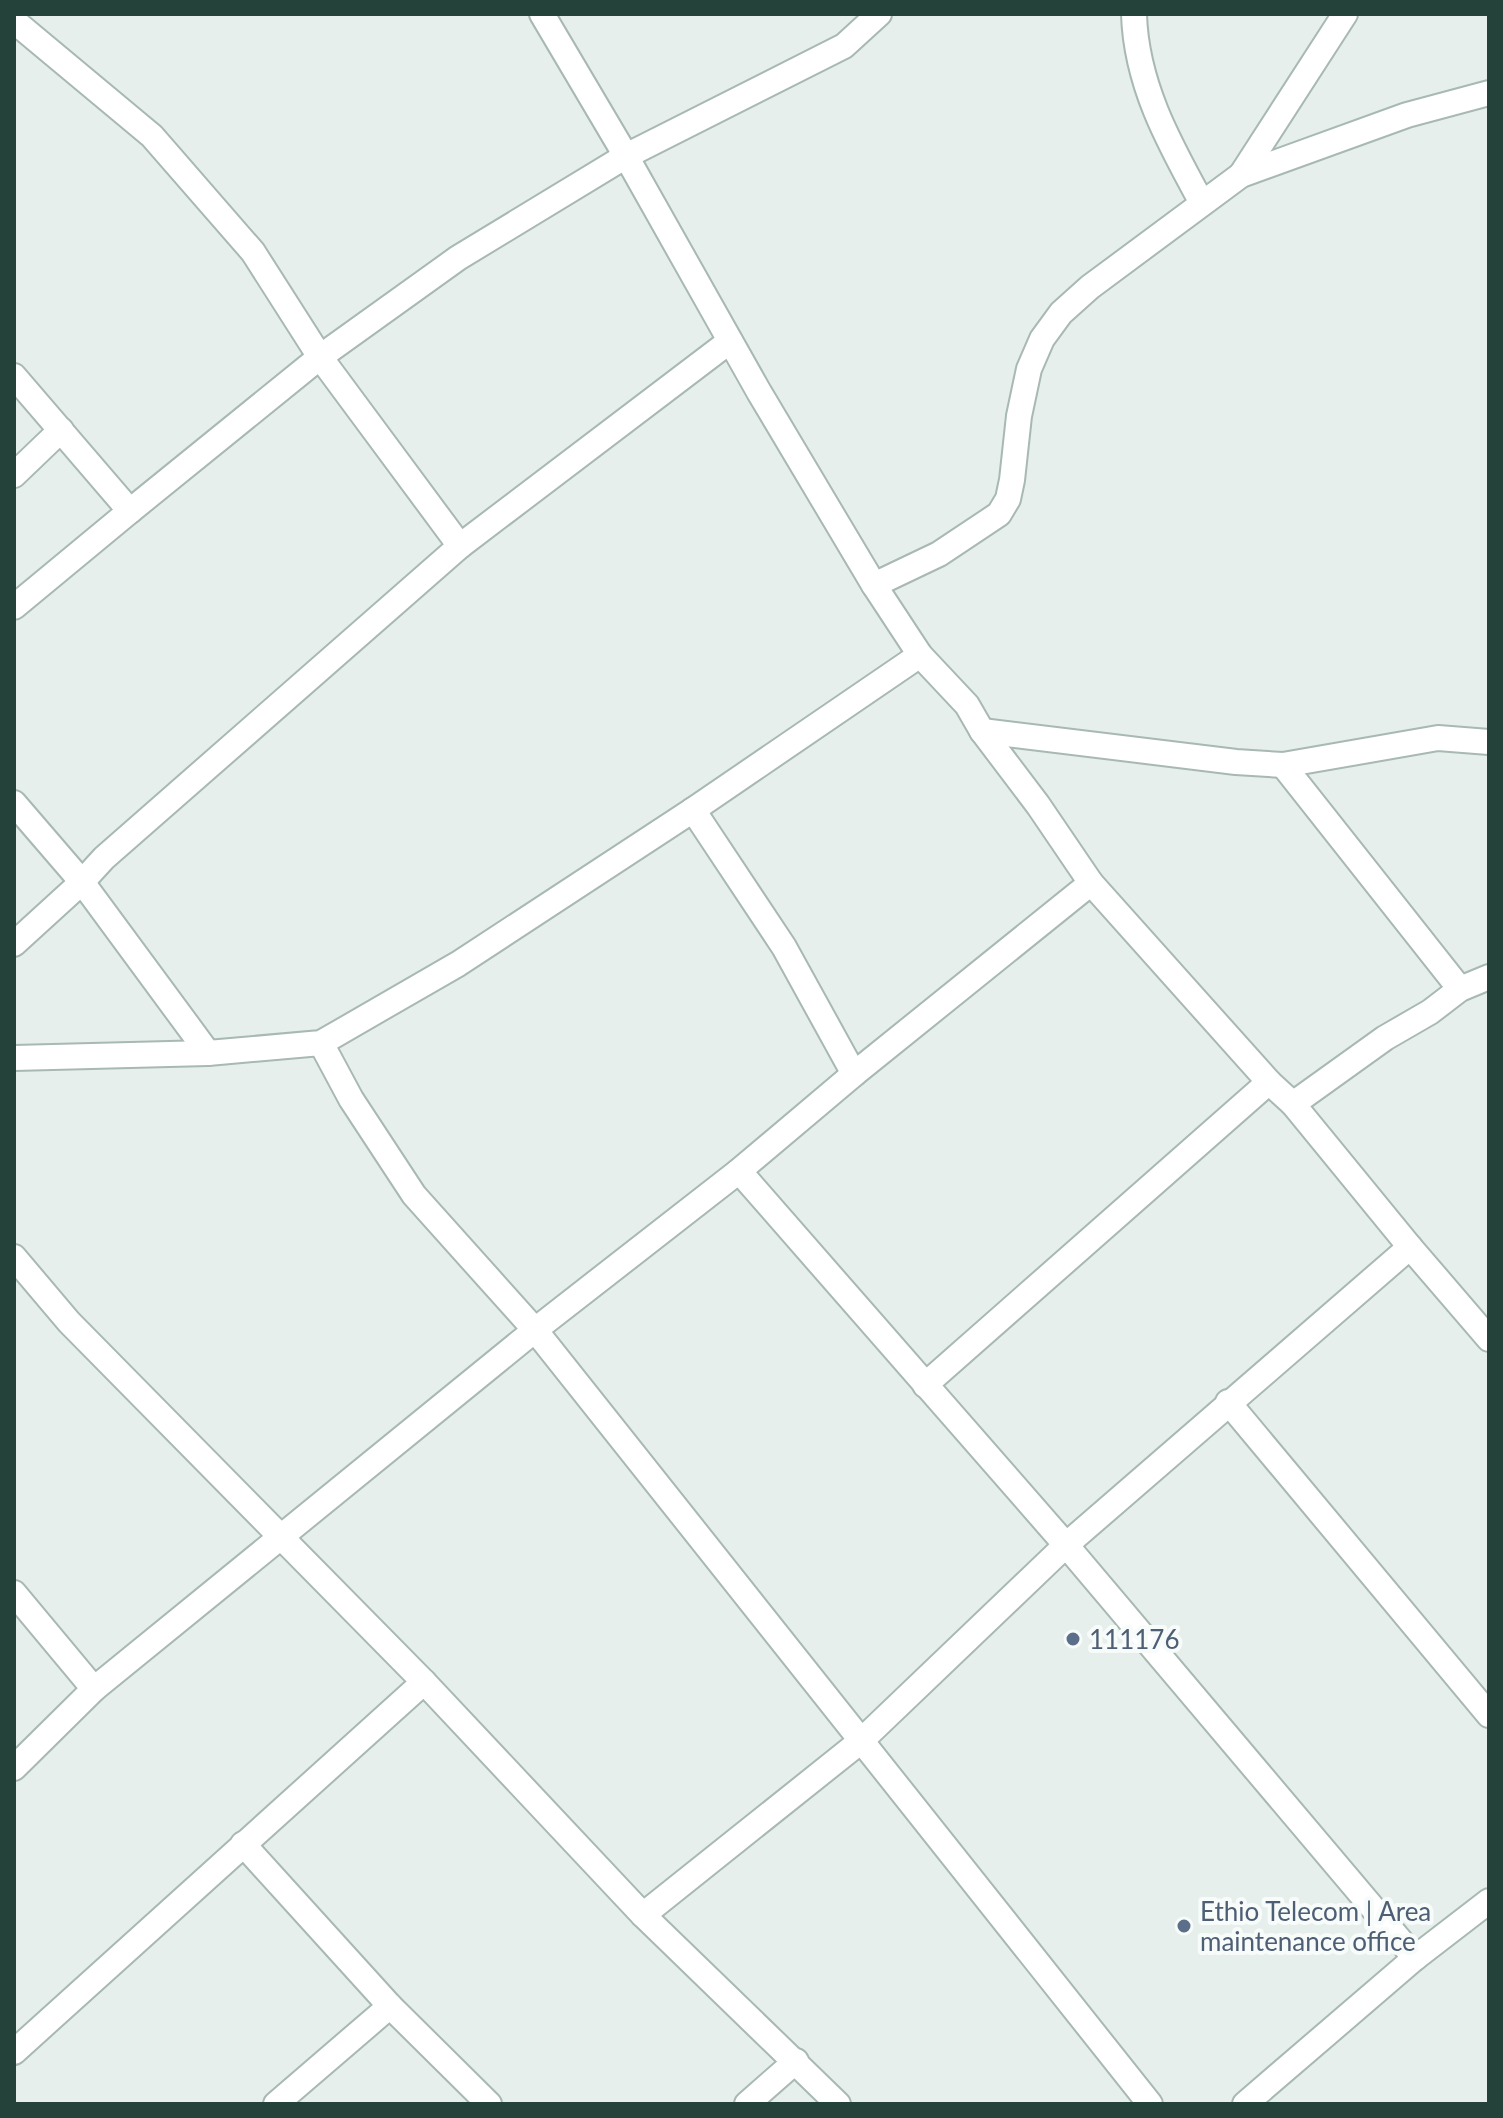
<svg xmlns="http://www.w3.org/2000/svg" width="1503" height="2118" viewBox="0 0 1503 2118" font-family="Lato,sans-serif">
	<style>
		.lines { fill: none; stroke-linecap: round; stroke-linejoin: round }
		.street-casing { stroke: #a8b8b2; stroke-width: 28 }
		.street { stroke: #fff; stroke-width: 24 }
		.service-dot { fill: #5c6f8a; stroke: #f7fbf9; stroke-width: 3 }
		.labels { text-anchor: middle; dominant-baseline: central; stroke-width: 8; stroke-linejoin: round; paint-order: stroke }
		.service-label { font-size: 26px; fill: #4e5e75; stroke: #f7fbf9; text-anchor: start }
	</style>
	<rect width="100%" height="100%" fill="#e6efeb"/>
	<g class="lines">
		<g class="street-casing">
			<g id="street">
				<path d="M542 14 626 156 759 392 874 585 920 655 967 705 982 731 1038 805 1091 883"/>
				<path d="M1134 14C1136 84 1169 143 1202 203"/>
				<path d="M14 21 152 136 253 252 320 357 460 546 104 858 82 882 14 944"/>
				<path d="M1241 175 1345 14"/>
				<path d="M14 376 130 511 14 607"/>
				<path d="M14 475 61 430"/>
				<path d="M130 511 320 357 458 258 626 156 844 46 879 14"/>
				<path d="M460 546 730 341"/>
				<path d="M874 585 939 554 999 514 1008 499 1012 480 1019 416 1029 369 1042 339 1061 313 1090 287 1241 175 1407 115 1489 93"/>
				<path d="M982 731 1236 762 1283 765 1438 738 1489 742"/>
				<path d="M1283 765 1460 989"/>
				<path d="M14 803 82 882 208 1053"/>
				<path d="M693 810 784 947 854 1074"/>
				<path d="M321 1043 351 1099 414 1195 535 1330 1150 2104"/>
				<path d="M14 1058 208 1053 321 1043 458 964 693 810 920 655"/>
				<path d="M1293 1104 1385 1038 1430 1012 1460 989 1489 977"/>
				<path d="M739 1171 1066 1545 1415 1958"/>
				<path d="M14 1257 69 1322 424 1682 643 1915 861 1741 1066 1545 1410 1247"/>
				<path d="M925 1385 1269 1082"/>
				<path d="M1228 1402 1489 1715"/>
				<path d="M14 1593 94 1689"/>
				<path d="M14 1768 94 1689 535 1330 739 1171 854 1074 1091 883 1269 1082 1293 1104 1410 1247 1489 1339"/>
				<path d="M243 1844 390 2006 489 2104"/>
				<path d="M643 1915 838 2104"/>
				<path d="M14 2052 424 1682"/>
				<path d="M276 2104 390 2006"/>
				<path d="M747 2104 796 2061"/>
				<path d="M1245 2104 1415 1958 1489 1901"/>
			</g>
		</g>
		<use href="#street" class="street"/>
	</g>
	<g class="service-dot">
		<circle cx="1073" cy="1639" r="8"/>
		<circle cx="1184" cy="1926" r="8"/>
	</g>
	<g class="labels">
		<g class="service-label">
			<text x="1089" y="1639">111176</text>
			<text x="1200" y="1911">Ethio Telecom | Area<tspan x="1200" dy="30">maintenance office</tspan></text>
		</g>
	</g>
	<rect width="1503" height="2118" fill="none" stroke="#24423a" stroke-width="32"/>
</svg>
